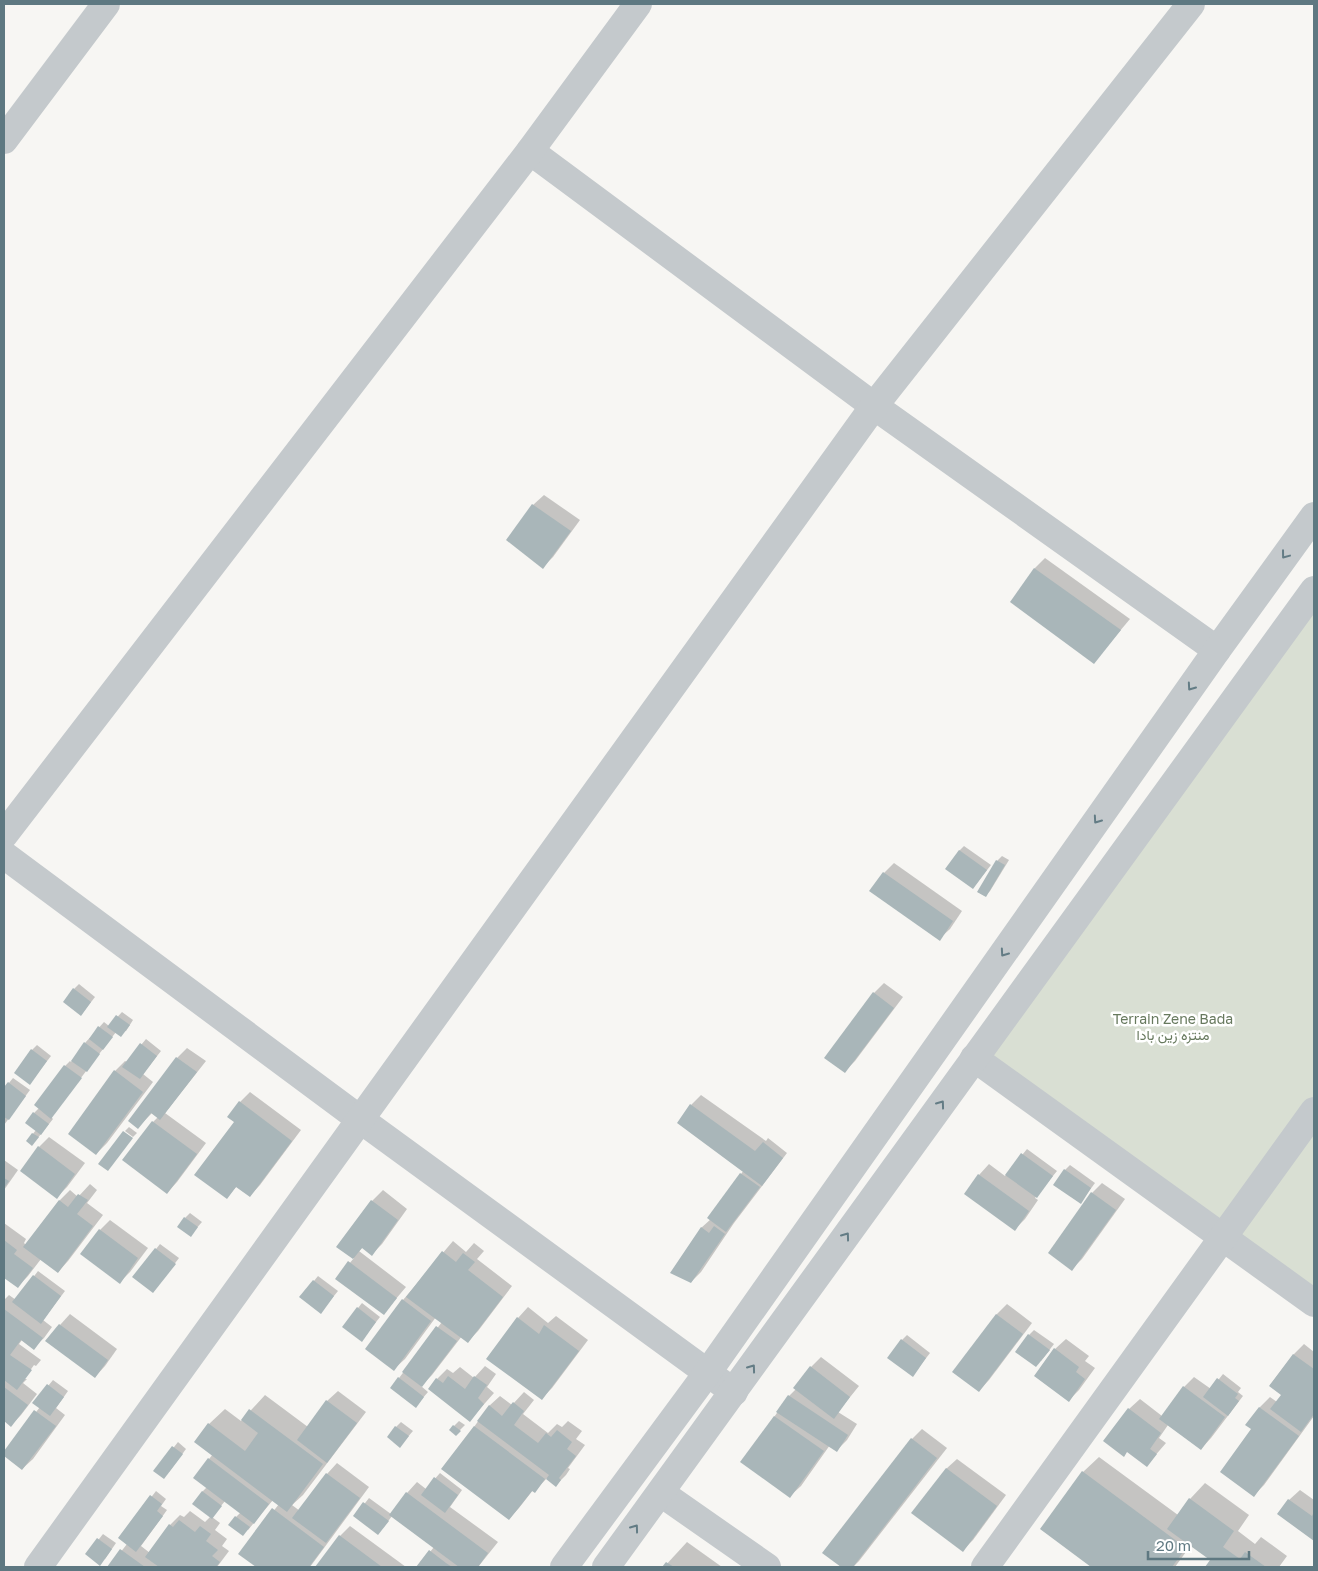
<svg xmlns="http://www.w3.org/2000/svg" width="1318" height="1571" viewBox="0 0 1318 1571" font-family="'Golos Text',Vazirmatn,sans-serif">
	<style>
		.green { fill: #d9dfd3 }
		.shadow { fill: #0003 }
		.building { fill: #a9b6b9 }
		.lines { fill: none; stroke-linecap: round; stroke-linejoin: round }
		.minor { stroke: #c4c9cc; stroke-width: 28 }
		.tertiary { stroke: #c4c9cc; stroke-width: 28 }
		.oneway { stroke: #637c85 }
		.labels { text-anchor: middle; dominant-baseline: central; stroke-width: 5; stroke-linejoin: round; paint-order: stroke }
		.park-label { font-size: 14px; fill: #67795e; stroke: #fff }
	</style>
	<rect width="100%" height="100%" fill="#f7f6f3"/>
	<path class="green" d="M1314 589V1303L974 1058Z"/>
	<g class="shadow">
		<path d="M544 495 580 520 553 557 543 567 533 505Z"/>
		<path d="M1045 558 1130 619 1094 662 1012 601 1035 568Z"/>
		<path d="M964 846 991 865 973 888 959 851Z"/>
		<path d="M1002 856 1009 860 990 891 985 896 978 892 997 861Z"/>
		<path d="M894 863 962 911 950 929 939 939 884 873Z"/>
		<path d="M884 983 903 997 855 1061 845 1071 874 993Z"/>
		<path d="M79 984 95 997 81 1015 74 989Z"/>
		<path d="M122 1012 133 1020 126 1031 116 1032 51 1117 53 1119 37 1139 28 1140 36 1130 34 1113 39 1108 65 1066 70 1061 71 1062 85 1043 104 1022 109 1026Z"/>
		<path d="M146 1039 161 1051 143 1074 153 1082 107 1143 96 1154 115 1071 125 1061 127 1062Z"/>
		<path d="M37 1045 51 1056 30 1083 32 1050Z"/>
		<path d="M187 1048 206 1061 165 1113 206 1143 177 1182 167 1193 153 1122 158 1117 152 1113 138 1127 177 1058Z"/>
		<path d="M13 1078 30 1090 4 1125V1089Z"/>
		<path d="M250 1092 301 1130 260 1185 250 1196 237 1186 227 1197 235 1121 240 1102Z"/>
		<path d="M701 1095 766 1141 768 1138 787 1153 734 1223 701 1272 691 1282 701 1228 711 1219 709 1217 744 1170 691 1105Z"/>
		<path d="M129 1127 137 1133 133 1137 125 1131Z"/>
		<path d="M49 1137 85 1163 67 1187 57 1197 39 1147Z"/>
		<path d="M1027 1149 1057 1171 1035 1198 1038 1200 1025 1219 1015 1229 966 1194 979 1175 989 1164 1005 1176Z"/>
		<path d="M4 1160 18 1170 4 1190Z"/>
		<path d="M1070 1165 1095 1183 1081 1202 1065 1170Z"/>
		<path d="M1102 1183 1125 1199 1082 1259 1072 1269 1092 1193Z"/>
		<path d="M90 1184 97 1190 87 1203 103 1215 68 1261 58 1272 41 1259 28 1276 18 1286 4 1276V1223L26 1239 24 1243 26 1245 60 1200 70 1190 78 1197Z"/>
		<path d="M383 1190 407 1209 382 1244 372 1254 363 1247 359 1251 406 1287 384 1313 337 1278 354 1258 338 1247 372 1201Z"/>
		<path d="M190 1213 202 1222 195 1230 185 1218Z"/>
		<path d="M110 1220 148 1248 130 1272 120 1282 100 1230Z"/>
		<path d="M453 1241 466 1252 474 1243 484 1251 477 1259 512 1286 478 1331 468 1341 462 1336 432 1375 421 1386 428 1392 416 1406 399 1378 442 1322 436 1317 405 1359 394 1369 403 1300Z"/>
		<path d="M160 1244 179 1258 153 1292 134 1277Z"/>
		<path d="M38 1271 65 1291 43 1320 52 1327 44 1338 33 1348 22 1340 19 1344 41 1360 36 1366 34 1365 24 1379H27L23 1383 37 1394 21 1415 11 1425 4 1420V1300L9 1295 16 1300Z"/>
		<path d="M318 1276 338 1291 325 1307 301 1297Z"/>
		<path d="M362 1303 380 1317 362 1340 358 1308Z"/>
		<path d="M1007 1304 1032 1323 989 1380 979 1391 954 1372 997 1314Z"/>
		<path d="M528 1307 548 1323 556 1316 588 1340 552 1388 542 1398 518 1318Z"/>
		<path d="M70 1314 117 1349 105 1366 95 1377 60 1325Z"/>
		<path d="M1034 1330 1054 1344 1041 1361 1029 1335Z"/>
		<path d="M907 1335 930 1353 917 1370 902 1340Z"/>
		<path d="M1066 1339 1089 1356 1085 1361 1095 1368 1079 1390 1069 1400 1055 1349Z"/>
		<path d="M1304 1344 1314 1352V1416L1264 1485 1253 1496 1252 1429 1247 1425 1260 1407 1270 1397 1277 1402 1283 1395 1270 1385 1294 1354Z"/>
		<path d="M821 1357 859 1386 838 1412 857 1424 847 1440 837 1450 830 1445 801 1486 790 1496 742 1462 789 1396 796 1389 811 1367Z"/>
		<path d="M485 1366 496 1374 487 1387 494 1393 470 1420 437 1379 447 1369 453 1373 460 1367 474 1378Z"/>
		<path d="M1223 1374 1241 1388 1238 1392 1243 1396 1211 1438 1201 1449 1168 1425 1159 1438 1166 1443 1147 1465 1129 1409 1140 1399 1162 1416 1184 1387 1194 1377 1211 1389Z"/>
		<path d="M53 1380 68 1391 56 1408 65 1415 33 1459 22 1469 4 1453 40 1407 34 1403Z"/>
		<path d="M338 1391 366 1412 303 1495 292 1505 300 1511 327 1474 337 1463 369 1487 310 1567H258L240 1554 279 1504 273 1500 248 1530 236 1517 241 1512 225 1501 212 1517 220 1523 215 1530 227 1539 222 1546 229 1551 217 1567H109L127 1544 120 1538 156 1491 166 1499 161 1506 167 1510 141 1546 150 1553 170 1525 180 1515 184 1517 190 1511 205 1522 211 1516 202 1492 207 1487 209 1459 213 1454 209 1424 225 1409 241 1421 265 1395 308 1427 327 1401Z"/>
		<path d="M524 1392 534 1400 523 1414 548 1433 557 1424 562 1427 568 1421 582 1431 576 1439 585 1445 568 1468 570 1469 566 1475 556 1485 547 1478 535 1491 533 1490 519 1508 509 1519 474 1427 489 1406 500 1396 512 1405Z"/>
		<path d="M459 1421 465 1425 456 1434 450 1430Z"/>
		<path d="M401 1422 413 1431 400 1446 396 1427Z"/>
		<path d="M922 1429 947 1448 859 1561 853 1567H843L824 1552 912 1439Z"/>
		<path d="M178 1442 186 1449 169 1472 155 1471Z"/>
		<path d="M1099 1457 1178 1515 1190 1499 1205 1483 1249 1515 1238 1531 1255 1544 1261 1537 1287 1556 1279 1567H1207L1212 1560 1191 1545 1175 1567H1093L1041 1529 1083 1472Z"/>
		<path d="M957 1459 1006 1495 973 1540 963 1550 946 1469Z"/>
		<path d="M440 1473 462 1490 450 1507 498 1542 478 1567H418L434 1547 392 1516 383 1528 355 1516 369 1498 391 1514 407 1493 417 1482 426 1489Z"/>
		<path d="M1300 1490 1314 1500V1540L1279 1514 1289 1500Z"/>
		<path d="M350 1526 406 1567H317L340 1536Z"/>
		<path d="M103 1534 116 1543 105 1559 87 1554Z"/>
		<path d="M687 1542 722 1567H664Z"/>
	</g>
	<g class="building">
		<path d="M532 504 571 531 543 569 506 540Z"/>
		<path d="M1034 568 1121 630 1094 664 1010 602Z"/>
		<path d="M959 850 987 870 973 889 945 869Z"/>
		<path d="M996 860 1005 865 986 897 977 892Z"/>
		<path d="M883 872 953 921 940 941 869 891Z"/>
		<path d="M73 988 91 1002 81 1016 63 1002Z"/>
		<path d="M873 992 894 1008 845 1073 824 1058Z"/>
		<path d="M116 1015 130 1025 121 1037 107 1027Z"/>
		<path d="M98 1026 113 1037 103 1050 89 1039Z"/>
		<path d="M84 1042 100 1054 87 1072 71 1061Z"/>
		<path d="M140 1043 157 1056 140 1079 122 1067Z"/>
		<path d="M31 1049 47 1061 30 1085 14 1073Z"/>
		<path d="M176 1057 197 1072 160 1120 151 1113 138 1129 128 1121Z"/>
		<path d="M64 1065 82 1078 51 1119 34 1105Z"/>
		<path d="M114 1070 143 1092 96 1155 68 1134Z"/>
		<path d="M8 1082 26 1096 9 1120 4 1117V1087Z"/>
		<path d="M239 1101 292 1141 250 1197 236 1187 227 1199 194 1175 234 1122 227 1117Z"/>
		<path d="M690 1104 755 1151 763 1142 783 1158 762 1186 677 1123Z"/>
		<path d="M33 1112 49 1124 41 1135 25 1123Z"/>
		<path d="M152 1121 197 1154 167 1194 122 1160Z"/>
		<path d="M123 1131 133 1138 108 1171 98 1164Z"/>
		<path d="M32 1133 39 1137 32 1146 26 1141Z"/>
		<path d="M38 1146 75 1174 57 1199 20 1171Z"/>
		<path d="M1021 1153 1053 1176 1037 1198 1005 1175Z"/>
		<path d="M1064 1169 1091 1188 1081 1204 1053 1185Z"/>
		<path d="M740 1173 760 1187 726 1232 707 1218Z"/>
		<path d="M978 1174 1029 1211 1015 1231 964 1194Z"/>
		<path d="M4 1178 9 1181 4 1188Z"/>
		<path d="M1091 1192 1116 1210 1072 1271 1048 1253Z"/>
		<path d="M78 1194 88 1200 77 1214 93 1226 58 1273 23 1247 59 1200 68 1207Z"/>
		<path d="M371 1200 398 1220 372 1256 362 1248 353 1259 336 1247Z"/>
		<path d="M184 1217 198 1227 191 1237 177 1227Z"/>
		<path d="M714 1226 725 1234 691 1283 670 1273 701 1227 709 1233Z"/>
		<path d="M99 1229 138 1258 120 1284 80 1254Z"/>
		<path d="M4 1240 17 1250 14 1254 33 1268 18 1288 4 1278Z"/>
		<path d="M155 1248 176 1264 153 1293 132 1277Z"/>
		<path d="M442 1251 456 1262 463 1253 475 1262 468 1270 503 1297 468 1343 406 1297Z"/>
		<path d="M348 1261 397 1298 384 1315 335 1279Z"/>
		<path d="M33 1275 61 1296 41 1324 12 1302Z"/>
		<path d="M313 1280 334 1296 321 1314 299 1297Z"/>
		<path d="M402 1299 431 1321 394 1371 365 1349Z"/>
		<path d="M357 1307 376 1322 362 1342 342 1327Z"/>
		<path d="M4 1309 43 1338 34 1350 21 1340 10 1355 32 1370 17 1390 4 1380Z"/>
		<path d="M996 1314 1023 1334 979 1392 952 1372Z"/>
		<path d="M517 1317 539 1334 544 1325 579 1351 542 1400 486 1359Z"/>
		<path d="M59 1324 108 1360 95 1378 45 1341Z"/>
		<path d="M436 1326 457 1341 422 1387 402 1372Z"/>
		<path d="M1028 1334 1050 1350 1036 1367 1015 1352Z"/>
		<path d="M901 1339 926 1358 913 1377 887 1358Z"/>
		<path d="M1054 1348 1079 1367 1076 1372 1085 1379 1069 1402 1034 1376Z"/>
		<path d="M1293 1354 1314 1369V1414L1301 1432 1270 1409 1281 1395 1269 1386Z"/>
		<path d="M810 1366 850 1397 834 1419 793 1388Z"/>
		<path d="M448 1376 465 1389 474 1376 487 1385 478 1398 484 1404 470 1422 428 1389 436 1378 443 1383Z"/>
		<path d="M398 1377 424 1397 416 1408 390 1388Z"/>
		<path d="M1217 1378 1238 1394 1235 1398 1239 1401 1228 1416 1203 1397Z"/>
		<path d="M47 1384 64 1397 50 1416 32 1403Z"/>
		<path d="M1183 1386 1225 1417 1201 1450 1159 1419Z"/>
		<path d="M4 1387 28 1405 11 1427 4 1421Z"/>
		<path d="M788 1395 848 1435 837 1452 776 1412Z"/>
		<path d="M326 1400 357 1423 327 1463 297 1440Z"/>
		<path d="M513 1402 524 1411 514 1425 538 1443 546 1433 551 1437 557 1430 572 1442 567 1449 576 1456 559 1478 561 1480 556 1487 546 1479 549 1475 477 1421 489 1405 502 1416Z"/>
		<path d="M1259 1407 1299 1436 1254 1497 1220 1472 1251 1429 1245 1425Z"/>
		<path d="M1128 1408 1161 1433 1150 1449 1157 1454 1147 1467 1127 1452 1124 1457 1103 1441Z"/>
		<path d="M249 1409 323 1464 287 1512 194 1442 208 1423 245 1451 258 1433 241 1420Z"/>
		<path d="M34 1410 56 1426 22 1470 4 1456V1451Z"/>
		<path d="M774 1416 824 1451 790 1498 740 1462Z"/>
		<path d="M453 1425 461 1431 456 1436 449 1430Z"/>
		<path d="M395 1426 409 1436 400 1448 387 1437Z"/>
		<path d="M474 1426 545 1479 535 1493 532 1491 509 1520 441 1469Z"/>
		<path d="M911 1438 937 1458 853 1567H841L822 1553Z"/>
		<path d="M172 1446 183 1454 164 1479 153 1471Z"/>
		<path d="M208 1458 269 1504 254 1524 193 1478Z"/>
		<path d="M946 1468 997 1506 963 1552 911 1513Z"/>
		<path d="M1082 1471 1186 1548 1172 1567H1091L1040 1529Z"/>
		<path d="M326 1473 360 1498 326 1543 292 1518Z"/>
		<path d="M434 1477 458 1495 445 1513 421 1495Z"/>
		<path d="M202 1491 222 1506 212 1519 192 1504Z"/>
		<path d="M406 1492 488 1553 478 1567H459L389 1515Z"/>
		<path d="M150 1495 162 1504 157 1511 163 1516 136 1552 118 1538Z"/>
		<path d="M1189 1498 1234 1531 1223 1547 1240 1559 1245 1552 1266 1567H1205L1210 1560 1167 1529Z"/>
		<path d="M1288 1499 1312 1516 1314 1512V1541L1277 1514Z"/>
		<path d="M363 1502 389 1521 378 1535 353 1516Z"/>
		<path d="M272 1508 324 1547 309 1567H256L238 1554Z"/>
		<path d="M235 1516 250 1527 243 1536 228 1525Z"/>
		<path d="M179 1520 195 1532 200 1526 211 1534 206 1541 218 1550 212 1556 220 1562 216 1567H159L145 1557 169 1524 173 1527Z"/>
		<path d="M339 1535 382 1567H315Z"/>
		<path d="M97 1538 112 1549 100 1566 85 1554Z"/>
		<path d="M120 1549 145 1567H107Z"/>
		<path d="M429 1550 446 1563 452 1567H416Z"/>
		<path d="M666 1562 674 1567H662Z"/>
	</g>
	<g class="lines">
		<g class="minor">
			<path d="M4 140 106 4"/>
			<path d="M530 151 874 406 1217 650"/>
			<path d="M4 835 530 151 638 4"/>
			<path d="M4 855 361 1120 734 1392"/>
			<path d="M974 1058 1314 1303"/>
			<path d="M661 1493 767 1567"/>
			<path d="M38 1567 874 406 1191 4"/>
			<path d="M985 1567 1314 1111"/>
		</g>
		<g class="tertiary">
			<path d="M564 1567 708 1372 1217 650 1314 516"/>
			<path d="M606 1567 1314 590"/>
		</g>
	</g>
	<defs><path id="oneway-chevron" d="M-2-3.5L2.5 0L-2 3.5" fill="none" stroke-width="1.6" stroke-linecap="round" stroke-linejoin="round" transform="scale(1.25)"/></defs>
	<g class="oneway">
		<use href="#oneway-chevron" transform="translate(1285 555) rotate(127)"/>
		<use href="#oneway-chevron" transform="translate(1191 687) rotate(125)"/>
		<use href="#oneway-chevron" transform="translate(1097 820) rotate(125)"/>
		<use href="#oneway-chevron" transform="translate(1004 953) rotate(125)"/>
		<use href="#oneway-chevron" transform="translate(941 1104) rotate(-54)"/>
		<use href="#oneway-chevron" transform="translate(846 1236) rotate(-54)"/>
		<use href="#oneway-chevron" transform="translate(752 1368) rotate(-54)"/>
		<use href="#oneway-chevron" transform="translate(635 1528) rotate(-54)"/>
	</g>
	<g class="labels">
		<g class="park-label">
			<text x="1173" y="1018">Terrain Zene Bada<tspan x="1173" dy="16">منتزه زين بادا</tspan></text>
		</g>
	</g>
	<rect width="1318" height="1571" fill="none" stroke="#5e7881" stroke-width="10"/>
	<path d="M1148 1551v8h101v-8" fill="none" stroke="#5e7881" stroke-width="2.5"/>
	<text x="1156" y="1551" font-size="15" fill="#5e7881" stroke="#ffffff" stroke-width="4" paint-order="stroke">20 m</text>
</svg>
